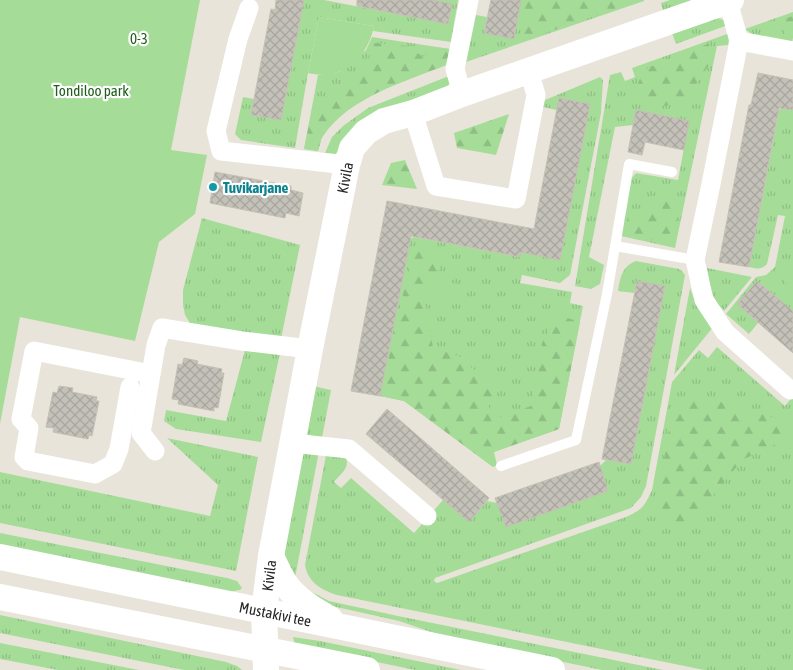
<svg xmlns="http://www.w3.org/2000/svg" width="793" height="670" viewBox="0 0 793 670" font-family="'Asap Condensed',sans-serif">
	<style>
		.grass { fill: url(#grass-tufts) }
		.forest { fill: url(#forest-firs) }
		.park { fill: #a5dd98 }
		.building { fill: url(#building-cross-hatch); stroke: #c4c0b3 }
		.lines { fill: none; stroke-linecap: round; stroke-linejoin: round }
		.lane { stroke: #fff; stroke-width: 10 }
		.street { stroke: #fff; stroke-width: 19 }
		.secondary { stroke: #fff; stroke-width: 26 }
		.culture-dot { fill: #0f9aa8; stroke: #fff; stroke-width: 2 }
		.labels { text-anchor: middle; dominant-baseline: central; stroke-width: 4.5; stroke-linejoin: round; paint-order: stroke }
		.park-label { font-size: 15px; fill: #215e1d; stroke: #fff }
		.street-label { font-size: 15px; fill: #272727; stroke: #fff }
		.culture-label { font-size: 15px; font-weight: bold; fill: #0d838f; stroke: #fff; text-anchor: start }
	</style>
	<defs>
		<pattern id="grass-tufts" width="24" height="20" patternUnits="userSpaceOnUse" patternTransform="scale(1.25)"><rect width="24" height="20" fill="#a5dd98"/><path d="M3 7l-1-3M5 7V3M7 7l1-3M15 17l-1-3M17 17v-4M19 17l1-3" fill="none" stroke="#8ebe83"/></pattern>
		<pattern id="forest-firs" width="22" height="20" patternUnits="userSpaceOnUse" patternTransform="scale(1.25)"><rect width="22" height="20" fill="#a5dd98"/><path d="M5 1l3.5 6h-7zM16 11l3.5 6h-7z" fill="#8ebe83"/></pattern>
		<pattern id="building-cross-hatch" width="8" height="8" patternUnits="userSpaceOnUse" patternTransform="scale(1.25)"><rect width="8" height="8" fill="#c4c1b9"/><path d="M0 0l8 8M0 8l8-8" fill="none" stroke="#a8a69f"/></pattern>
	</defs>
	<rect width="100%" height="100%" fill="#e9e4d9"/>
	<g class="grass">
		<path d="M304 0H324L422 19 426 0H458L451 42 373 31 374 26 319 17 308 73 295 148 241 140 235 134 243 97 254 99 251 115 281 120Z"/>
		<path d="M521 0H644V1L466 62 476 15 487 17 484 33 514 38Z"/>
		<path d="M670 0H692L664 14 661 3Z"/>
		<path d="M793 12V38L791 46 766 45 745 29Z"/>
		<path d="M718 18 726 21 728 25 676 44 672 33Z"/>
		<path d="M730 33 728 45 717 46 675 248 621 236 629 181 636 173 678 180 689 121 636 110 633 125 615 127 589 257 604 265 600 284 591 289 575 286 610 75 621 72 625 81 635 77 632 68Z"/>
		<path d="M372 37 450 49 446 65C404 82 349 97 323 136 320 140 320 146 318 151L304 149 318 75 339 72 366 50Z"/>
		<path d="M449 76 450 83 445 90 341 149 335 154 325 153 332 137 343 126 368 108Z"/>
		<path d="M600 77 603 80 601 113 570 275 560 283 522 275 520 283 572 292 570 303 583 306 559 429 494 452 493 467 404 401 380 396 410 239 414 237 519 257 520 252 560 259 590 104 559 98 557 110 543 107 545 100Z"/>
		<path d="M782 108 793 110V311L757 281 737 304 758 323 749 334 726 314 756 277 766 275 775 267 785 216 778 215 767 264C761 270 757 269 749 267L779 110Z"/>
		<path d="M202 218 300 245 281 339 196 333 185 315 183 304V290Z"/>
		<path d="M636 261 679 269 682 271 685 275 646 486 641 497 631 508 435 578 434 581 437 583 626 517C643 509 644 507 652 490L672 382 699 350 708 358 717 347 785 406 793 396V670H704L337 595C321 590 308 582 305 565L326 455 346 457C350 469 340 474 334 482L341 488 351 478 414 533 443 500 469 522 487 501 497 503 506 527 608 491 600 466 606 460 631 464 665 287 637 281 634 293 618 291C620 278 622 266 636 261Z"/>
		<path d="M707 268 752 277 724 311C710 296 710 287 707 268Z"/>
		<path d="M690 288 695 301 714 326 674 375Z"/>
		<path d="M245 350 280 353 261 442 176 429 164 421 166 410 226 421Z"/>
		<path d="M313 386 331 390 322 438 308 435 305 433Z"/>
		<path d="M167 438 258 457 236 571 0 523V472L210 516 218 485Z"/>
		<path d="M308 449 319 451 295 578 283 556 300 457Z"/>
		<path d="M0 533 227 578 237 581 242 588 240 590 223 593 0 547Z"/>
		<path d="M306 589 329 601 398 616 663 670H602L452 639 399 621 323 604Z"/>
		<path d="M0 615 226 662 237 666 242 670H184L0 633Z"/>
		<path d="M293 637 320 641 461 670H415L295 645Z"/>
		<path d="M0 643 139 670H58L0 659Z"/>
	</g>
	<g class="forest">
		<path d="M528 0H640L528 39 521 37 523 4Z"/>
		<path d="M793 16V35L785 36 781 20Z"/>
		<path d="M374 43 408 46 423 57 435 47 450 49 446 65C404 82 349 97 323 136 320 140 320 146 318 151L304 149 310 120 338 84 363 77Z"/>
		<path d="M708 44 712 60 701 77 679 104 653 107 633 97 643 71 672 56Z"/>
		<path d="M509 114 496 155 457 148 454 133Z"/>
		<path d="M405 160 417 189 382 185 391 163Z"/>
		<path d="M662 198 678 209 676 235 668 243 626 234 628 211 643 210Z"/>
		<path d="M414 246 442 251 439 269 425 302 433 348 459 356 473 369 491 375 498 388 488 406 498 418 531 406 542 343 558 315 580 322 559 429 494 452 497 465 493 467 404 401 380 396Z"/>
		<path d="M793 273V292L781 277Z"/>
		<path d="M690 393 785 421 793 430V436L742 460 681 536 657 518 661 477 672 411Z"/>
	</g>
	<g class="park">
		<path d="M0 0H200L171 150 207 155 195 214 159 242 135 341 20 317 0 424Z"/>
		<path d="M319 17 374 26C367 59 343 81 308 73Z"/>
		<path d="M436 280 457 284 453 305 432 301Z"/>
	</g>
	<g class="building">
		<path d="M276 0H304L281 120 251 115 271 9 275 10Z"/>
		<path d="M357 0H433L452 4 448 24 357 6Z"/>
		<path d="M491 0H521L514 39 484 33Z"/>
		<path d="M758 73 793 80V110L779 108 749 267 719 262 749 105H751Z"/>
		<path d="M559 98 590 104 560 260 520 252V257L411 236 380 396 351 391 387 201 534 229Z"/>
		<path d="M636 110 689 121 684 150 645 142 642 155 628 152Z"/>
		<path d="M215 172 291 186V190L303 193 299 216 286 213 285 218 210 203Z"/>
		<path d="M637 281 665 286 631 464 602 459Z"/>
		<path d="M757 281 793 311V353L737 304Z"/>
		<path d="M184 358 198 361 197 364 222 369 221 373H224L218 408 214 407V411L178 404 179 400 172 399 178 364 182 365Z"/>
		<path d="M59 386 73 388 72 392 97 397 96 401H99L92 436 89 435 88 439 53 432 54 428 46 427 53 392 57 393Z"/>
		<path d="M387 409 489 498 469 522 366 434Z"/>
		<path d="M599 462 608 491 506 527 495 498Z"/>
	</g>
	<g class="lines">
		<g class="lane">
			<path d="M615 246 695 260"/>
			<path d="M501 466 576 440 607 294 629 164 672 172"/>
		</g>
		<g class="street">
			<path d="M728 1 739 41 711 184 695 260 704 300 725 332 790 390"/>
			<path d="M249 8 238 39 216 131 221 151 347 165"/>
			<path d="M739 41 793 51"/>
			<path d="M462 94 455 69 469 0"/>
			<path d="M413 113 436 186 516 199 536 95 529 71"/>
			<path d="M130 387 119 449 113 464 95 474 28 461 24 457 29 428 21 419 34 351 151 374"/>
			<path d="M292 443 349 449 427 516"/>
			<path d="M155 451 141 433 156 345 162 328 242 341 310 349"/>
		</g>
		<g class="secondary">
			<path d="M271 556C277 568 282 582 291 591 302 603 316 611 330 619"/>
			<path id="s1" d="M0 557 552 670"/>
			<path d="M0 597 367 670"/>
			<path id="s2" d="M266 670 264 611 271 556 310 349 347 165 352 148 366 132 384 121 413 113 462 94 731 0"/>
		</g>
	</g>
	<circle class="culture-dot" cx="213" cy="187" r="5"/>
	<g class="labels">
		<g class="park-label">
			<text x="139" y="38">0-3</text>
			<text x="91" y="90">Tondiloo park</text>
		</g>
		<g class="street-label">
			<text stroke="none"><textPath href="#s2" startOffset="500">Kivila</textPath></text>
			<text stroke="none"><textPath href="#s2" startOffset="95">Kivila</textPath></text>
			<text stroke="none"><textPath href="#s1" startOffset="281">Mustakivi tee</textPath></text>
		</g>
		<g class="culture-label">
			<text x="223" y="187">Tuvikarjane</text>
		</g>
	</g>
</svg>
